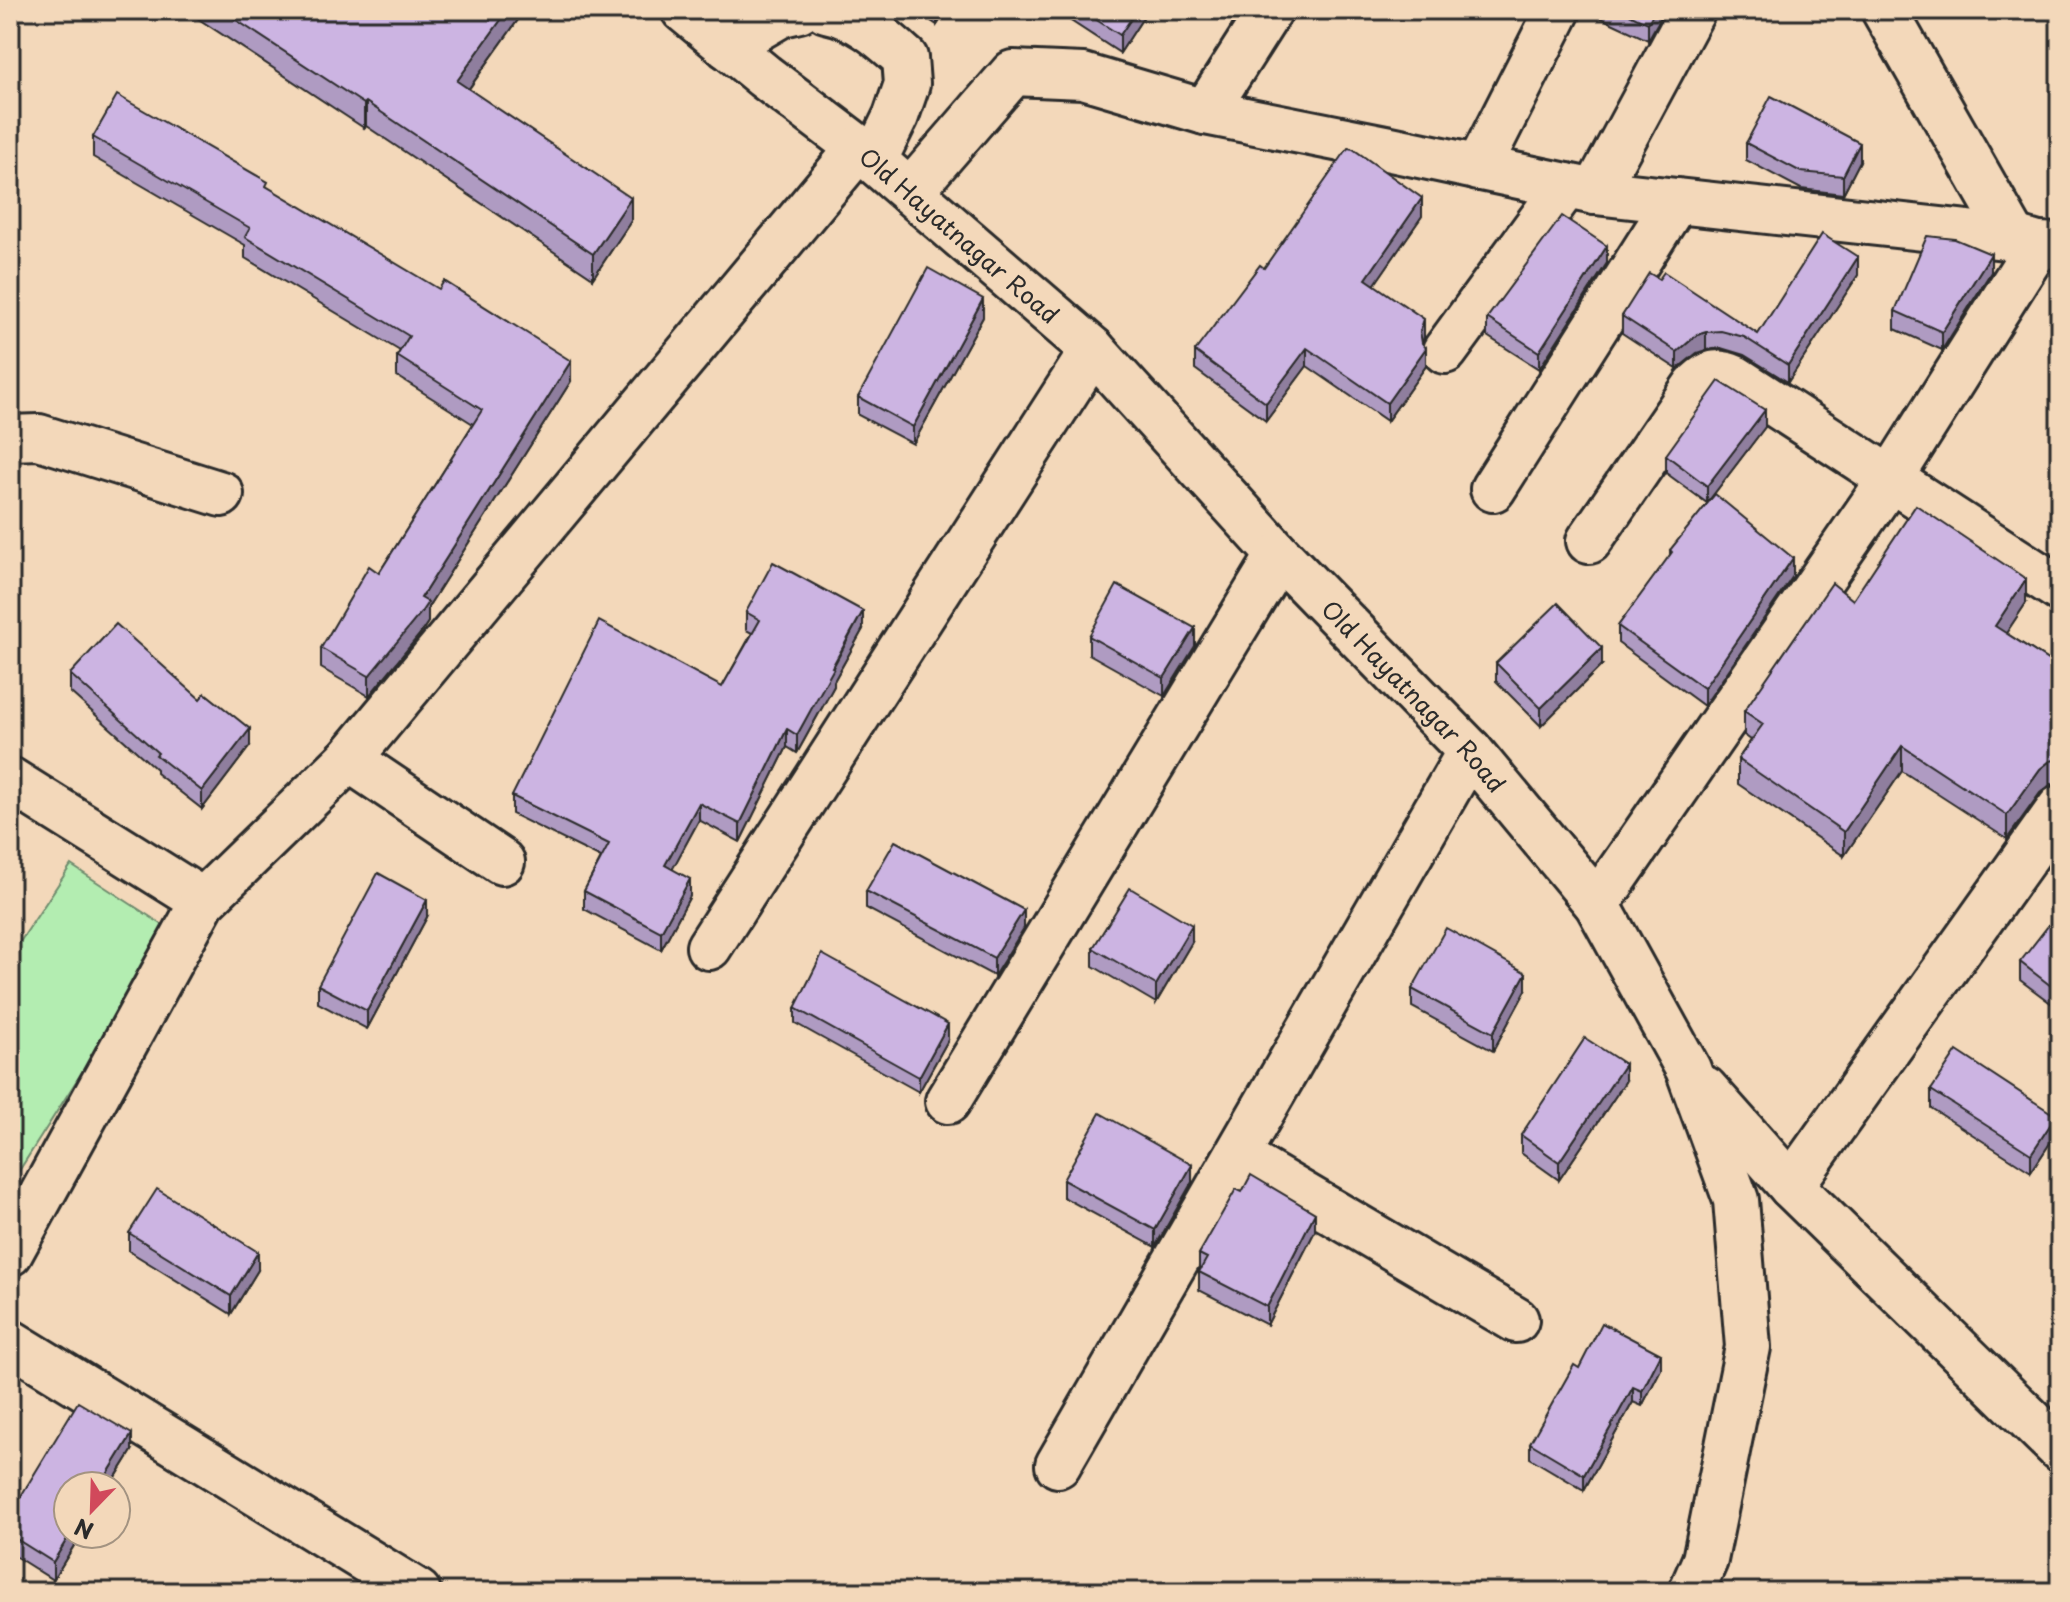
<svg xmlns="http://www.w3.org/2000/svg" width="2070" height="1602" viewBox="0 0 2070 1602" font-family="'Playpen Sans',sans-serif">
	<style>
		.green { fill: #b3edb1; stroke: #6f8c6e; stroke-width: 2 }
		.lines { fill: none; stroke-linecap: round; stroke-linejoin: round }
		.minor-casing { stroke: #2b2b2b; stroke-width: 50 }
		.minor { stroke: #f3d8ba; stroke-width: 44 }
		.wall { fill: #af9bc2; stroke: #2b2b2b; stroke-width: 2 }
		.shaded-wall { fill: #8f7e9e; stroke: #2b2b2b; stroke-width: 2 }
		.building { fill: #ccb4e2; stroke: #2b2b2b; stroke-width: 2 }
		.labels { text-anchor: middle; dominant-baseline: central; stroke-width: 7; stroke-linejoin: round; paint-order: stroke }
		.street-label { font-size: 24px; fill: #2b2b2b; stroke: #f3d8ba }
	</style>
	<rect width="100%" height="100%" fill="#f3d8ba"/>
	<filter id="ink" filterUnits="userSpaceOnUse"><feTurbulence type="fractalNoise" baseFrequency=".0125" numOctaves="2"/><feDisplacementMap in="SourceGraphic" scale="16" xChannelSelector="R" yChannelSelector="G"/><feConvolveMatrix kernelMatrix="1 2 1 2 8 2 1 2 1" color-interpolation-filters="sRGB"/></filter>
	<g filter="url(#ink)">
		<path class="green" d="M71 865 172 931 10 1185V957Z"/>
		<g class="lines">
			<g class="minor-casing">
				<g id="minor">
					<path id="s1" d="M684 10 764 76 859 148 1093 350 1279 555 1470 751 1597 904 1688 1069 1736 1200 1748 1347 1705 1560 1691 1592"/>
					<path d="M826 10C860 17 880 36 905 58L907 84 896 116 874 161"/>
					<path d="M1884 10 2014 238"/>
					<path d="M727 46 782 14 799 10"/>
					<path d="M1205 112 1270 10"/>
					<path d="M1478 168 1558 10"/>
					<path d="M910 192 1013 73 1083 76 1205 112 1386 148 1595 192 2014 238 2038 245 2060 246"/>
					<path d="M1595 192 1693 10"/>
					<path d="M1445 351 1566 186"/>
					<path d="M10 438 39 437 221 494"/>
					<path d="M1493 489 1676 201"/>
					<path d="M1589 541 1696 385C1710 372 1716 370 1735 378L2060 589"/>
					<path d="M349 759 502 862"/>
					<path d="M10 780 203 901"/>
					<path d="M1597 904 1891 478 2038 245"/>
					<path d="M709 947 1093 350"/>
					<path d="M1705 1089 1791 1186 2060 1449"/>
					<path d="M948 1101 1279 555"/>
					<path d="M1237 1156 1516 1320"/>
					<path d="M1791 1186 2060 808"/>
					<path d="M10 1253 203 901 349 759 859 148"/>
					<path d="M10 1342 418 1592"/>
					<path d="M1058 1465 1470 751"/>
				</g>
			</g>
			<use href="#minor" class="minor"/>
		</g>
		<g class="wall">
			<path d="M185 10H525L469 89 631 221 593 278 366 126 364 128Z"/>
			<path d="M915 10H947L937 25Z"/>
			<path d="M1054 10H1148L1120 53Z"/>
			<path d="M1584 10H1665L1648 40Z"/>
			<path d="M93 137 268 188 571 381 428 607V622L420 634 369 696 321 668V648L379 573 473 424 397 376V356L400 351 245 258V245L93 157Z"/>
			<path d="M1746 143 1860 161 1843 194 1801 189 1746 160Z"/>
			<path d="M1422 216 1374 285 1424 337 1422 343 1426 366 1387 421 1307 366 1266 421 1195 369V351Z"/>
			<path d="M1607 263 1539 369 1487 336V318Z"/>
			<path d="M1991 272 1942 350 1895 329V311Z"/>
			<path d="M1858 275 1788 382 1744 355 1721 348 1706 350 1697 353 1677 369 1622 333V316L1659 279 1758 334Z"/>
			<path d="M983 317 913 444 858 415V397Z"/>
			<path d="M1765 427 1707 503 1666 473V455Z"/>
			<path d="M1670 550 1793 576 1704 706 1618 643V626L1670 556Z"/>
			<path d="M1853 600 2026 603 2006 633 2060 668V783L2050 785 2040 793 2007 839 1902 771 1844 856 1738 784V759L1751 740 1744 735V711Z"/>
			<path d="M746 612 863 629 834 681V686L797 753 787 747 740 842 699 820 672 869 690 896 661 950 584 909V891L601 858 512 814V796L722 687 752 633 746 630Z"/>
			<path d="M1089 636 1195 646 1164 696 1089 654Z"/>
			<path d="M1496 663 1602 665 1541 726 1496 681Z"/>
			<path d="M70 674 250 746 202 809 156 773V769L70 692Z"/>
			<path d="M866 891 1024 928 994 976 866 908Z"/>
			<path d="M427 917 367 1029 318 1003V985Z"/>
			<path d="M2060 927V1010L2020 980V962Z"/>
			<path d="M1192 942 1156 1003 1093 966V948Z"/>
			<path d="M1412 989 1526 990 1493 1051 1412 1007Z"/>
			<path d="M795 1008 948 1040 919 1092 795 1023Z"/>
			<path d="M1625 1082 1559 1180 1521 1153V1135Z"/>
			<path d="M1931 1090 2056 1134 2031 1172 1931 1108Z"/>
			<path d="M1063 1180 1192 1182 1155 1247 1063 1197Z"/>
			<path d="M1242 1192 1315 1231 1267 1325 1199 1290V1254Z"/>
			<path d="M129 1233 258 1270 231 1314 129 1251Z"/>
			<path d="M1579 1368 1661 1369 1642 1406 1633 1402 1584 1490 1530 1458V1443Z"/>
			<path d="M132 1451 53 1580 10 1553V1514Z"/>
		</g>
		<g class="shaded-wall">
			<path d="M508 10H525L457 105V81Z"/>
			<path d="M937 10H947L937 25Z"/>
			<path d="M1137 10H1148L1120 53V35Z"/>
			<path d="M1655 10H1665L1648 40V23Z"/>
			<path d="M366 102V126L364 128V104Z"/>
			<path d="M1860 143V161L1843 194V176Z"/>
			<path d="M631 198V221L593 278V254Z"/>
			<path d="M1422 198V216L1366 297V279Z"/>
			<path d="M1607 246V263L1539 369V352Z"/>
			<path d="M1991 254V272L1942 350V332Z"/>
			<path d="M1858 257V275L1788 382V365Z"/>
			<path d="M983 299V317L913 444V427Z"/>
			<path d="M1424 319V337L1420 349V331Z"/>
			<path d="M1706 332V350L1697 353 1677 369V352L1697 335Z"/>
			<path d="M1307 348V366L1266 421V403Z"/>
			<path d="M1426 348V366L1387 421V403Z"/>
			<path d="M571 361V381L428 607V622L420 634 369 696V676L421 598Z"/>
			<path d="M1765 410V427L1707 503V486Z"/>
			<path d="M1793 558V576L1704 706V688Z"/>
			<path d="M2026 579V603L1995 650V626Z"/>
			<path d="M863 611V629L834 681V686L797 753V735Z"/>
			<path d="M1195 628V646L1164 696V678Z"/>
			<path d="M1602 648V665L1541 726V708Z"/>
			<path d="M250 729V746L202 809V791Z"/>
			<path d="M787 729V747L740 842V824Z"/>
			<path d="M1902 746V771L1844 856V832Z"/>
			<path d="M2050 761V785L2040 793 2007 839V815L2040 769Z"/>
			<path d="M699 803V820L665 883V865Z"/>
			<path d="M690 879V896L661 950V932Z"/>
			<path d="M427 900V917L367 1029V1011Z"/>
			<path d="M1024 910V928L994 976V958Z"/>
			<path d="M1192 925V942L1156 1003V985Z"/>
			<path d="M1526 973V990L1493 1051V1033Z"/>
			<path d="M948 1024V1040L919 1092V1077Z"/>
			<path d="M1625 1064V1082L1559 1180V1162Z"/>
			<path d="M2056 1116V1134L2031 1172V1154Z"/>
			<path d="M1192 1165V1182L1155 1247V1230Z"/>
			<path d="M1315 1213V1231L1267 1325V1307Z"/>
			<path d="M258 1252V1270L231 1314V1296Z"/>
			<path d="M1661 1354V1369L1642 1406V1391Z"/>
			<path d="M1633 1387V1402L1584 1490V1475Z"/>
			<path d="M132 1434V1451L110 1486H100Z"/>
			<path d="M70 1534H81L53 1580V1562Z"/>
		</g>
		<g class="building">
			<path d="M221 10H508L457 81 631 198 593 254 366 102 364 104Z"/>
			<path d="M1081 10H1137L1120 35Z"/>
			<path d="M1621 10H1655L1648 23Z"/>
			<path d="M117 95 268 182 266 186 439 289 444 281 571 361 421 598 428 602 420 614 369 676 321 648 369 566 379 573 482 410 397 356 409 336 245 237 250 228 93 137Z"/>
			<path d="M1771 96 1860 143 1843 176 1801 172 1746 143Z"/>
			<path d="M1348 148 1353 149 1422 198 1366 279 1424 319 1420 331 1422 343 1426 348 1387 403 1307 348 1266 403 1195 351 1260 265 1264 268Z"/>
			<path d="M1562 216 1607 246 1539 352 1487 318Z"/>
			<path d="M1822 234 1858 257 1788 365 1744 337 1721 331 1706 332 1697 335 1677 352 1622 316 1649 273 1659 279 1664 272 1758 334Z"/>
			<path d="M1927 236 1955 239 1991 254 1942 332 1895 311Z"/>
			<path d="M928 268 983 299 913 427 858 397Z"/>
			<path d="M1719 381 1765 410 1707 486 1666 455Z"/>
			<path d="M1715 494 1793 558 1704 688 1618 626 1672 552 1670 550Z"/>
			<path d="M1916 505 2026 579 1995 626 2060 668V759L2050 761 2040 769 2007 815 1902 746 1844 832 1738 759 1763 724 1744 711 1832 583 1853 600Z"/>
			<path d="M773 562 863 611 832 667 834 668 797 735 787 729 740 824 699 803 665 865 690 879 661 932 584 891 609 844 512 796 599 621 722 687 760 620 746 612Z"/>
			<path d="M1117 585 1195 628 1164 678 1089 636Z"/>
			<path d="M1558 603 1602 648 1541 708 1496 663Z"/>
			<path d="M116 624 200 699 205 693 250 729 202 791 156 755 158 753 70 674Z"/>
			<path d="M895 841 1024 910 994 958 866 891Z"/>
			<path d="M378 873 427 900 367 1011 318 985Z"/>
			<path d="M1130 888 1192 925 1156 985 1093 948Z"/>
			<path d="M2052 921 2060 927V993L2020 962Z"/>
			<path d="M1446 928 1526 973 1493 1033 1412 989Z"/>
			<path d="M822 954 948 1024 919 1077 795 1008Z"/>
			<path d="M1585 1038 1625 1064 1559 1162 1521 1135Z"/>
			<path d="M1957 1051 2056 1116 2031 1154 1931 1090Z"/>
			<path d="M1100 1113 1192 1165 1155 1230 1063 1180Z"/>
			<path d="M1251 1175 1315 1213 1267 1307 1199 1272 1207 1258 1199 1254 1236 1189 1242 1192Z"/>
			<path d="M157 1189 258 1252 231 1296 129 1233Z"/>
			<path d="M1602 1323 1661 1354 1642 1391 1633 1387 1584 1475 1530 1443 1574 1365 1579 1368Z"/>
			<path d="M78 1402 132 1434 100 1486H68V1534H70L53 1562 10 1535V1514Z"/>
		</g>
	</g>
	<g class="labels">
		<g class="street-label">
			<text stroke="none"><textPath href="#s1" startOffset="356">Old Hayatnagar Road</textPath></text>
			<text stroke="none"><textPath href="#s1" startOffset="1004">Old Hayatnagar Road</textPath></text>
		</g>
	</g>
	<rect width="2070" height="1602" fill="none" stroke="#f3d8ba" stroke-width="40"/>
	<rect x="20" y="20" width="2030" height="1562" fill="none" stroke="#2b2b2b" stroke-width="3" filter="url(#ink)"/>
	<g transform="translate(92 1510) rotate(203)"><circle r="38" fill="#f3d8ba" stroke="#a39381" stroke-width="2"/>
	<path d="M0-6L14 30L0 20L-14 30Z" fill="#d1495b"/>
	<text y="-12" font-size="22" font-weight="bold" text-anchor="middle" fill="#2b2b2b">N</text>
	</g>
</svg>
